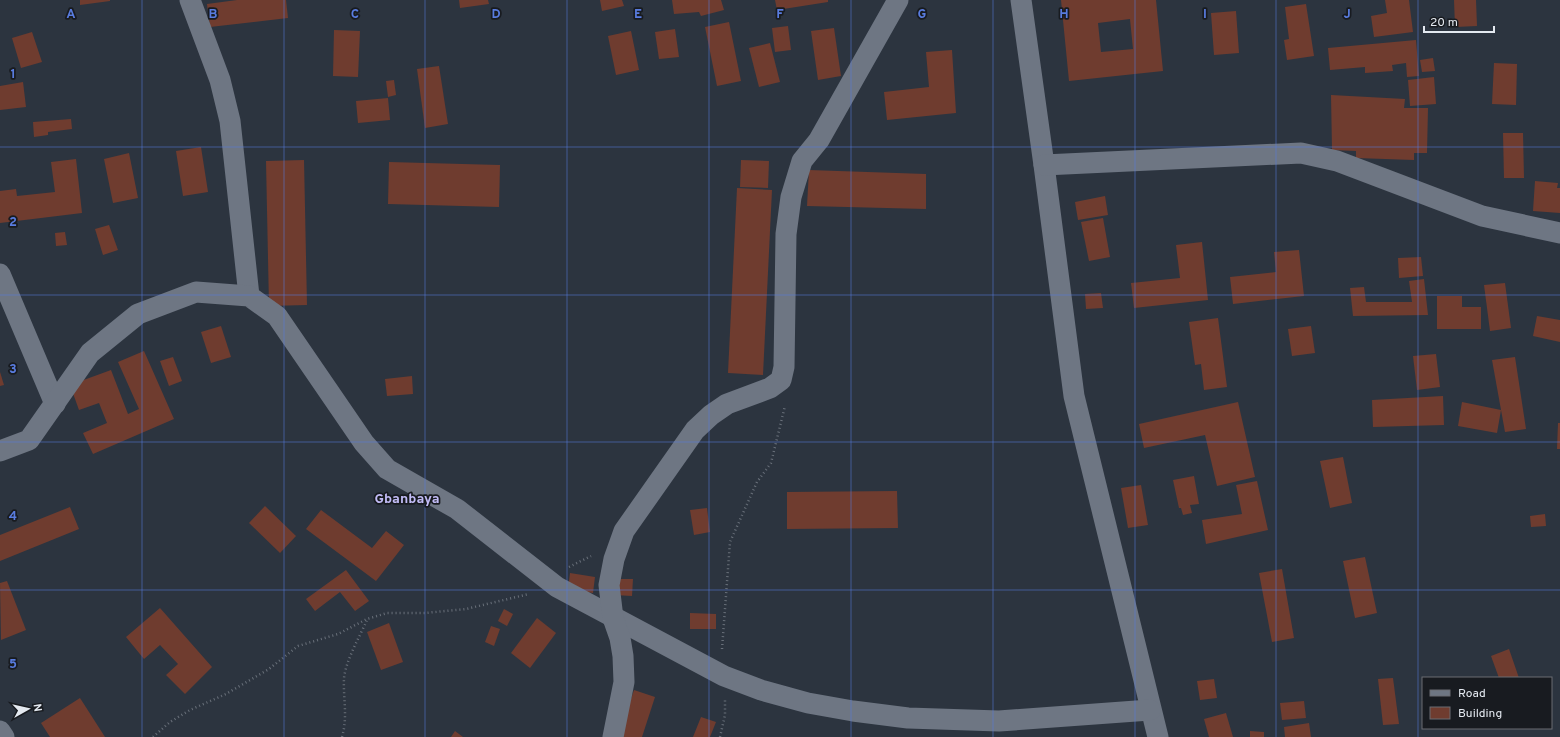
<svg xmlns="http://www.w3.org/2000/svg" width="1560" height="737" viewBox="0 0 1560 737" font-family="Overpass,sans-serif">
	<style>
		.building { fill: #6f3c2f; fill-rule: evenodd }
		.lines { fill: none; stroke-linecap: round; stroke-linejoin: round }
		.path { stroke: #69707a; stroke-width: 2.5; stroke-dasharray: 1 3; stroke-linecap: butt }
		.minor { stroke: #6e7683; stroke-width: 21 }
		.grid { fill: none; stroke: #597cdf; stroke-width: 1; stroke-opacity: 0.55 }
		.labels { text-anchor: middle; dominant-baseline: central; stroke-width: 3.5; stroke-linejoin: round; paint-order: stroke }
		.district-label { font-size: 14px; font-weight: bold; fill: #c2bcf6; stroke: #181b20 }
		.grid-label { font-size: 13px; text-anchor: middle; font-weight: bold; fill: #597cdf; stroke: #181b20; stroke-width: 3.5; stroke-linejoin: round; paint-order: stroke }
	</style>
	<rect width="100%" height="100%" fill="#2c343f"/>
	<g class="building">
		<path d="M80 0H110V1L80 5Z"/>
		<path d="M237 0H286L288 18 210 27 207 4Z"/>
		<path d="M459 0H488L489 4 460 8Z"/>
		<path d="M600 0H622L624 6 602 11Z"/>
		<path d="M672 0H721L724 10 701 16 699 12 674 14Z"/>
		<path d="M775 0H828V2L777 10Z"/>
		<path d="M1061 0H1156L1163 71 1069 81ZM1130 19 1133 49 1101 52 1098 23Z"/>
		<path d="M1385 0H1409L1413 32 1374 37 1371 16 1387 13Z"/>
		<path d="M1454 0H1476L1477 26 1455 27Z"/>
		<path d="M1306 4 1314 56 1287 60 1284 40 1289 39 1285 7Z"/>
		<path d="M1236 11 1239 53 1214 55 1211 13Z"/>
		<path d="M729 22 741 81 717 86 705 27Z"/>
		<path d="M788 26 791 50 775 52 772 28Z"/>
		<path d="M834 28 841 76 818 80 811 31Z"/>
		<path d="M675 29 679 57 659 59 655 32Z"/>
		<path d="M334 30 360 31 358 77 333 76Z"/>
		<path d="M631 31 639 70 616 75 608 36Z"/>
		<path d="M32 32 42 62 21 68 12 38Z"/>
		<path d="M1416 40 1419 76 1407 77 1406 63 1392 65 1393 71 1365 73V67L1330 70 1328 48Z"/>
		<path d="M770 43 780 82 759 87 749 48Z"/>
		<path d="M952 50 956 113 887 120 884 92 929 87 926 52Z"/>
		<path d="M1433 58 1435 71 1422 72 1420 60Z"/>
		<path d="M1494 63 1517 64 1516 105 1492 104Z"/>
		<path d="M439 66 448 124 425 128 417 69Z"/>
		<path d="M1434 77 1436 104 1410 106 1408 80Z"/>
		<path d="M394 80 396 95 388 97 386 81Z"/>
		<path d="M23 82 26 107 0 110V86Z"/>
		<path d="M1331 95 1405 99 1404 108H1428L1427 153H1414V160L1356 158V151L1332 150Z"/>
		<path d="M388 98 390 120 358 123 356 101Z"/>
		<path d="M71 119 72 129 48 132V135L34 137 33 122Z"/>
		<path d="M1503 133H1523L1524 178H1504Z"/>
		<path d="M201 147 208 192 183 196 176 151Z"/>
		<path d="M129 153 138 198 113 203 104 159Z"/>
		<path d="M76 159 82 213 0 223V191L16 189 17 196 55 192 51 162Z"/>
		<path d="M304 160 307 305 269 306 266 161Z"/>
		<path d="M741 160 769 161 768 188 740 187Z"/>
		<path d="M389 162 500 165 499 207 388 204Z"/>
		<path d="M809 170 926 174V209L807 206Z"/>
		<path d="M1535 181 1558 183 1557 188H1560V213L1533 211Z"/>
		<path d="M737 188 772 190 763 375 728 373Z"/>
		<path d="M1105 196 1108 215 1078 220 1075 202Z"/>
		<path d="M1103 218 1110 257 1089 261 1081 222Z"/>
		<path d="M109 225 118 250 103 255 95 229Z"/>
		<path d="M65 232 67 245 56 246 55 233Z"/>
		<path d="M1202 242 1208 300 1134 308 1131 283 1180 278 1176 245Z"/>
		<path d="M1299 250 1304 296 1233 304 1230 277 1276 272 1274 252Z"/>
		<path d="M1421 257 1423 276 1399 278 1398 258Z"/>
		<path d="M1424 279 1428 315 1353 316 1350 288 1364 287 1366 302H1412L1409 281Z"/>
		<path d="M1505 283 1511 328 1490 331 1484 285Z"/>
		<path d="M1101 293 1103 308 1086 309 1085 294Z"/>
		<path d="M1437 296H1462V307H1481V329H1437Z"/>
		<path d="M1537 316 1560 320V342L1533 336Z"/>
		<path d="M1218 318 1227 387 1204 390 1201 364 1195 365 1189 322Z"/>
		<path d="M221 326 231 357 211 363 201 332Z"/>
		<path d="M1311 326 1315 353 1292 356 1288 329Z"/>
		<path d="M144 351 174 419 93 454 83 433 107 423 99 403 79 410 70 385 111 370 128 414 139 409 118 362Z"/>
		<path d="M1436 354 1440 387 1417 390 1413 356Z"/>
		<path d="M173 357 182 381 169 386 160 361Z"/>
		<path d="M1515 357 1526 429 1505 432 1492 360Z"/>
		<path d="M0 372 4 385 0 386Z"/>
		<path d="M412 376 413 394 387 396 385 379Z"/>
		<path d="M1443 396 1444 425 1373 427 1372 400Z"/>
		<path d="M1238 402 1255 477 1217 486 1205 435 1144 448 1139 424Z"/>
		<path d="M1462 402 1501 410 1497 433 1458 426Z"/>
		<path d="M1558 423H1560V449H1557Z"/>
		<path d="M1343 457 1352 503 1330 508 1320 461Z"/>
		<path d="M1194 476 1199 504 1190 505 1192 513 1183 515 1181 508H1179L1173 480Z"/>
		<path d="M1257 481 1268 530 1206 544 1202 520 1242 514 1236 485Z"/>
		<path d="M1141 485 1148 525 1128 528 1121 488Z"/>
		<path d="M897 491 898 528 787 529V492Z"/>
		<path d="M265 506 296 536 280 553 249 523Z"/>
		<path d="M70 507 79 529 0 561V535Z"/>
		<path d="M707 508 710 532 694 535 690 510Z"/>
		<path d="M321 510 372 548 386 531 404 545 376 581 306 529Z"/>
		<path d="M1545 514 1546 526 1531 527 1530 516Z"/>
		<path d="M1365 557 1377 613 1355 618 1343 561Z"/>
		<path d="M1282 569 1294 638 1272 642 1259 573Z"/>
		<path d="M346 570 369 601 355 611 340 592 315 611 306 599Z"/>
		<path d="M570 573 595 577 593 593 568 589Z"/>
		<path d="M615 579H633L632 596 614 595Z"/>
		<path d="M7 581 26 630 1 640 0 583Z"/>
		<path d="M160 608 212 667 185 694 166 675 178 664 160 645 144 659 126 637Z"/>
		<path d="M504 609 513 614 507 626 498 621Z"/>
		<path d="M690 613 716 614V629H690Z"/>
		<path d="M537 618 556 633 530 668 511 653Z"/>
		<path d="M389 623 403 662 381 670 367 632Z"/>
		<path d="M491 626 500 629 494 646 485 642Z"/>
		<path d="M1509 649 1519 678H1499L1491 656Z"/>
		<path d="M1393 678 1399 724 1383 725 1378 679Z"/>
		<path d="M1214 679 1217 698 1200 700 1197 681Z"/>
		<path d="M634 690 655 697 642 737H618Z"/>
		<path d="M80 698 105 737H50L41 723Z"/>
		<path d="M1304 701 1306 718 1282 720 1280 703Z"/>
		<path d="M1226 713 1233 737H1209L1204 719Z"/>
		<path d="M701 717 716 722 710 737H693Z"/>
		<path d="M1309 723 1311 737H1285L1284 727Z"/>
		<path d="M455 731 463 737H451Z"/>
		<path d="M1250 731 1264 732V737H1250Z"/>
	</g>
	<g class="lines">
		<g class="path">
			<path d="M569 567 591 556"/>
			<path d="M722 649 730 542 757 482 771 463 785 406"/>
			<path d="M153 737 170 722 190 710 226 694 269 669 298 646 338 634 367 619 387 613H425L466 609 529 594"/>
			<path d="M342 737C348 717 343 698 344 678 346 660 360 636 367 620"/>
			<path d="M720 737 725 715V700"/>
		</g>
		<g class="minor">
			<path d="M190 0 220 80 230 121 249 296"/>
			<path d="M1021 0 1044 165 1074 396 1158 737"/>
			<path d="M1044 165 1301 153 1337 161 1482 216 1560 233"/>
			<path d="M0 274 55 404"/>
			<path d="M0 451 29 440 90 353 138 314 196 292 249 296 277 316 364 443 387 469 457 509 557 587 724 676 761 690 808 703 853 711 908 718 999 721 1150 710"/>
			<path d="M0 731 4 737"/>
			<path d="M613 737 624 682 623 656 620 638 613 618 609 585 614 559 624 531 695 430 711 415 727 404 770 388 781 380 784 367 786 234 791 197 802 161 819 140 898 0"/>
		</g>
	</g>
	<path class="grid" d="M142 0V737M284 0V737M425 0V737M567 0V737M709 0V737M851 0V737M993 0V737M1135 0V737M1276 0V737M1418 0V737M0 147H1560M0 295H1560M0 442H1560M0 590H1560"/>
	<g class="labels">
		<g class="district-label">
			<text x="407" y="499">Gbanbaya</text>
		</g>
	</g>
	<g class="grid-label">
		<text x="71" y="18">A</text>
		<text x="213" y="18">B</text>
		<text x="355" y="18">C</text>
		<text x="496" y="18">D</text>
		<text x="638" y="18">E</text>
		<text x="780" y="18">F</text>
		<text x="922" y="18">G</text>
		<text x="1064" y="18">H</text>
		<text x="1205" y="18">I</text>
		<text x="1347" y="18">J</text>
		<text x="13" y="78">1</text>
		<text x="13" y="226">2</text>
		<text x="13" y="373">3</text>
		<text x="13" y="520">4</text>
		<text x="13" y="668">5</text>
	</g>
	<rect x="1422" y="677" width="130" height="52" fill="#181b20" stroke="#6a6d73"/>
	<rect x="1430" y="690" width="20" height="6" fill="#6e7683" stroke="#6a6d73"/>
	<text x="1458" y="697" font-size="12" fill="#e4e9f0">Road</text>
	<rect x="1430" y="707" width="20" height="12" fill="#6f3c2f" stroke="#6a6d73"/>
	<text x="1458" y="717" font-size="12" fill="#e4e9f0">Building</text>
	<g transform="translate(28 709) rotate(82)" stroke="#181b20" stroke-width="3" paint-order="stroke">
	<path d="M0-3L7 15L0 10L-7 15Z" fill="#e4e9f0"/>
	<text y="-6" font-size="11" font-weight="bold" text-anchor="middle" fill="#e4e9f0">N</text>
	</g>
	<path d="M1424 26v6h70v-6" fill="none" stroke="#e4e9f0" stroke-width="2"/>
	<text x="1430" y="26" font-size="12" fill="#e4e9f0" stroke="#181b20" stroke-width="3" paint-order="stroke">20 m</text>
</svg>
